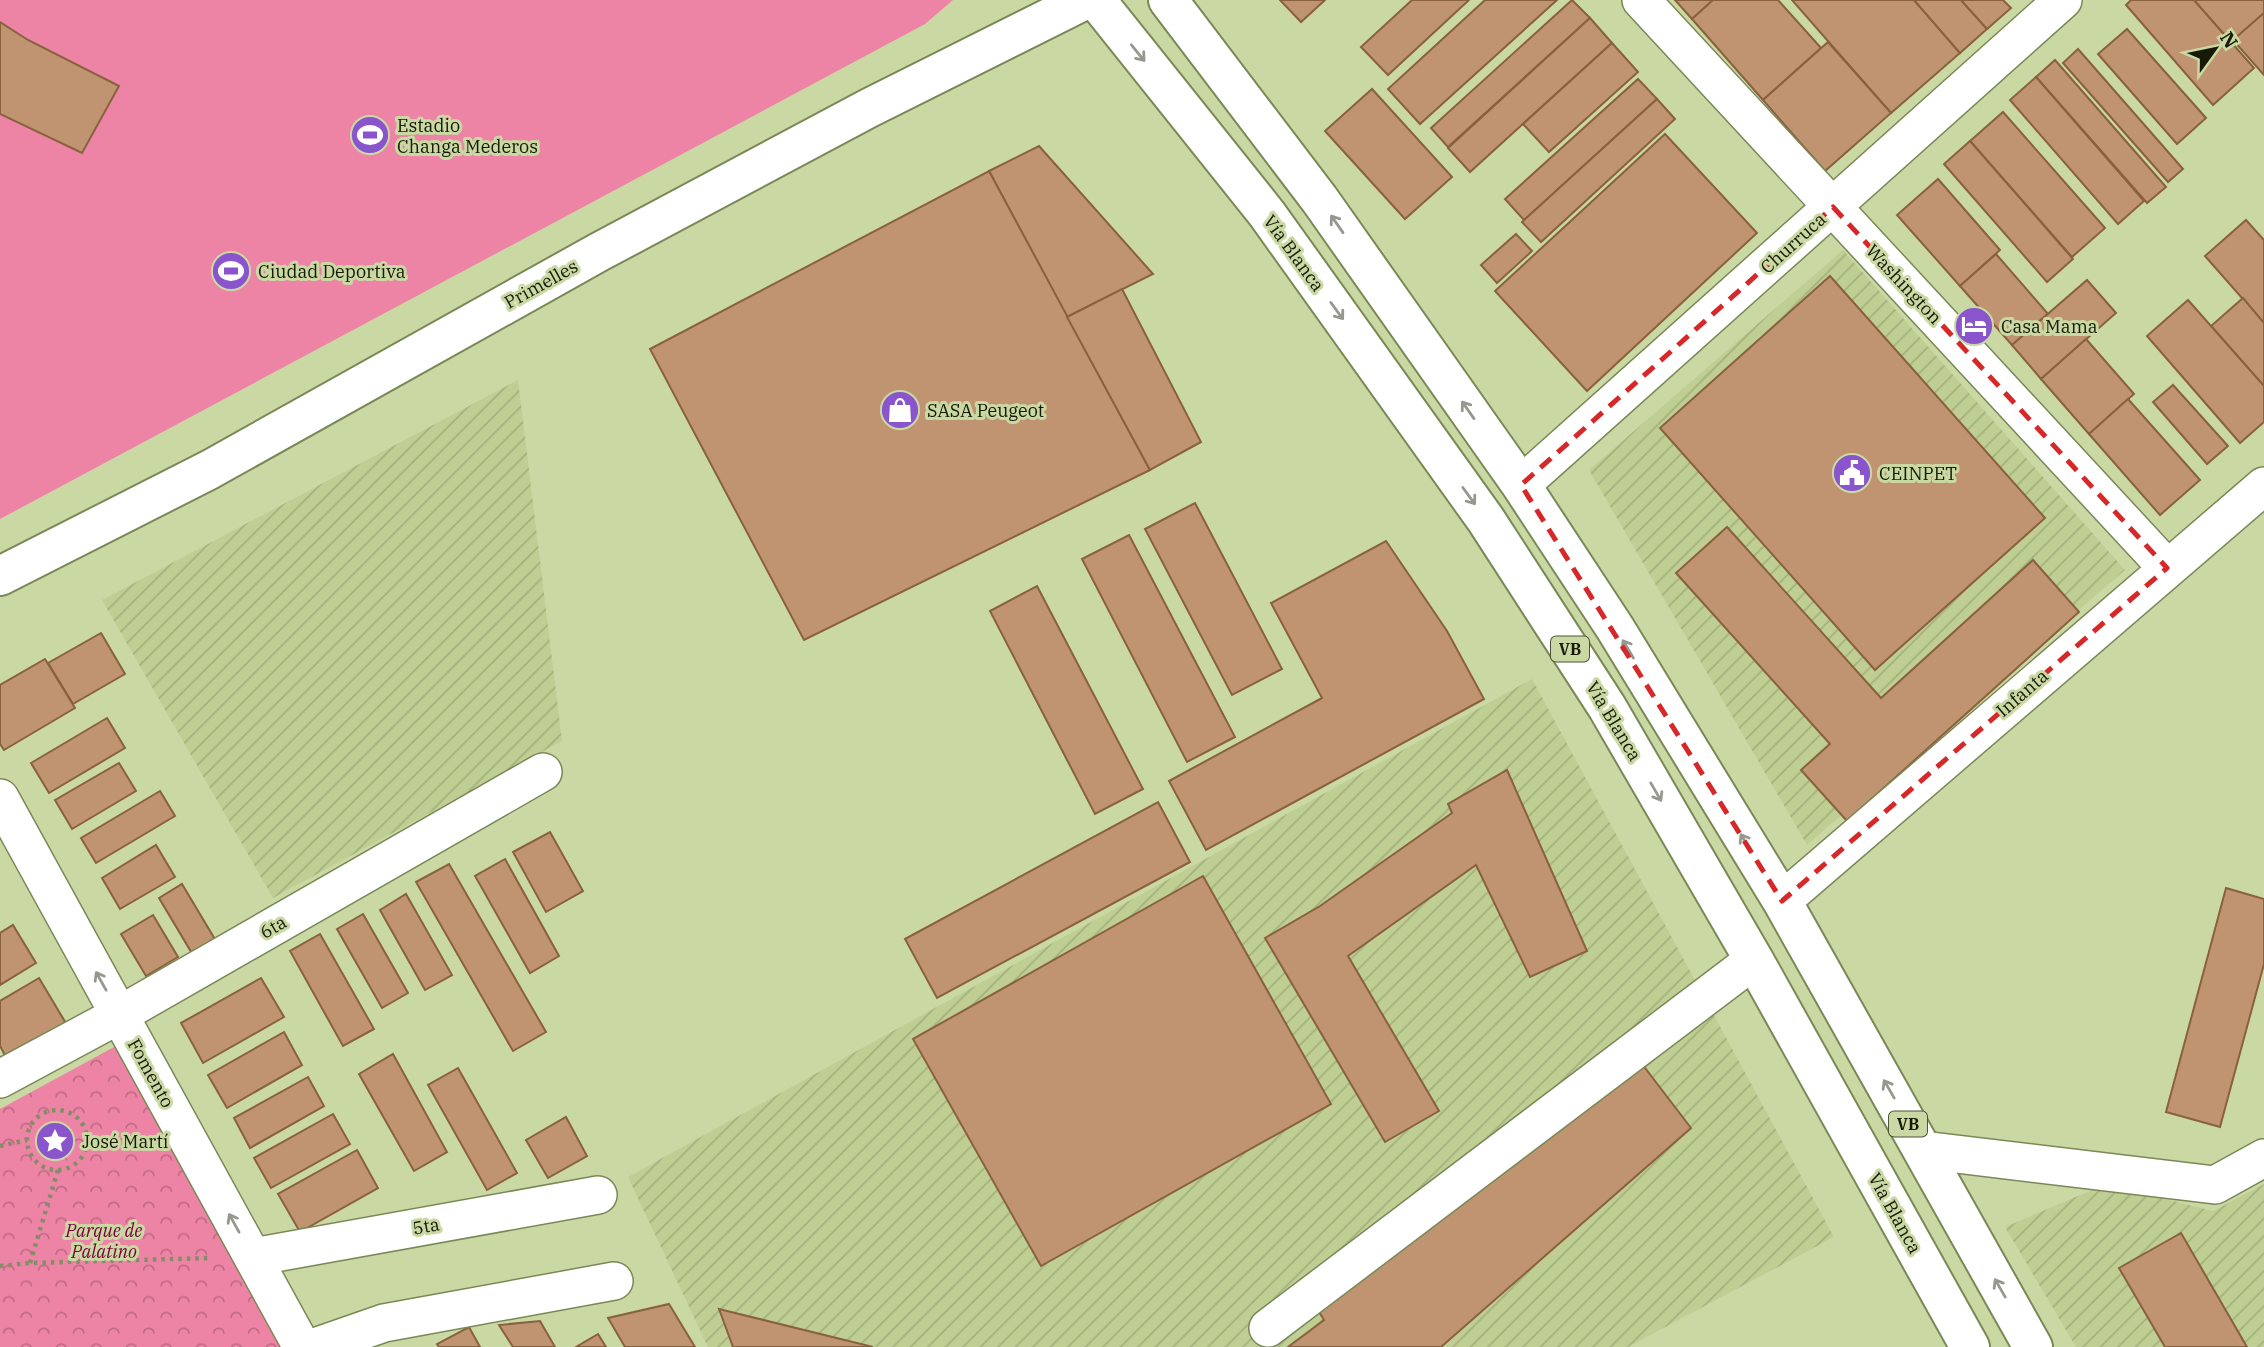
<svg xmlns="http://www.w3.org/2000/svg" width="2264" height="1347" viewBox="0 0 2264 1347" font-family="'IBM Plex Serif',serif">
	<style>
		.industrial { fill: url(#industrial-furrows) }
		.park { fill: url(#park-crowns) }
		.pitch { fill: #ee84a5 }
		.building { fill: #c09470; stroke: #89613e; stroke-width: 2 }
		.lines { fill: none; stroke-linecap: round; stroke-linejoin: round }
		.minor-casing { stroke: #7a8856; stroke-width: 40 }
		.major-casing { stroke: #7a8856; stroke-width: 42 }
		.path { stroke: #838e66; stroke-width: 4.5; stroke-dasharray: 3.5 5; stroke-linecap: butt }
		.minor { stroke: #fff; stroke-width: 37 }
		.major { stroke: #fff; stroke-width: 38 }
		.oneway { stroke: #96988f }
		.marked { fill: none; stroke: #d62828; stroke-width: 5; stroke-dasharray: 14 9; stroke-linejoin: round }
		.labels { text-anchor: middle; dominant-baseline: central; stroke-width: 6; stroke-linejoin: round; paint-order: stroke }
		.shield { fill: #cad9a4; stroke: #4c5336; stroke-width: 2 }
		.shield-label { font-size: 16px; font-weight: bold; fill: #161a07 }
		.poi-label { font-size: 18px; fill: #161a07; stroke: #cad9a4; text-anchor: start }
		.street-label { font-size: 18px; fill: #161a07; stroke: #cad9a4 }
		.park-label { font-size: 18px; font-style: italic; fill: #7c003d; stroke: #cad9a4 }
	</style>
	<defs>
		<pattern id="industrial-furrows" width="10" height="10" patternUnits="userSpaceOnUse" patternTransform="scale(1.75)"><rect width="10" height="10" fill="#bfcf93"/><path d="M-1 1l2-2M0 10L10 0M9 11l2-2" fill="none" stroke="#a3b17d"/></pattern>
		<pattern id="park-crowns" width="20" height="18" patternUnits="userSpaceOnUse" patternTransform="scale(1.75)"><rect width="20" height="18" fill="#ee84a5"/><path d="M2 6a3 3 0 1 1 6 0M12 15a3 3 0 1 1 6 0" fill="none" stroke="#c06b84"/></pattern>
	</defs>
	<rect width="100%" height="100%" fill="#cad9a4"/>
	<g class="industrial">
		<path d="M1843 250 2125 570 1807 845 1589 470Z"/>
		<path d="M518 380 562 741 273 898 102 600Z"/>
		<path d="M1532 679 1834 1237 1628 1347H708L628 1177Z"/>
		<path d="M2106 1184 2213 1211 2264 1184V1347H2076L2005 1227Z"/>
	</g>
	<path class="park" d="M116 1046 281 1347H0V1109Z"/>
	<path class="pitch" d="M0 0H953L925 24 0 519Z"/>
	<g class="building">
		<path d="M1280 0H1325L1301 22Z"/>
		<path d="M1412 0H1469L1388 75 1361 47Z"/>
		<path d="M1485 0H1557L1420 124 1388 89Z"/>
		<path d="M1572 0 1590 18 1448 147 1431 128Z"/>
		<path d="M1675 0H1713L1692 19Z"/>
		<path d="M1713 0H1778L1821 48 1763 100 1692 19Z"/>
		<path d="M1792 0H1914L1960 53 1891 113Z"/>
		<path d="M1914 0H1961L1987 29 1960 53Z"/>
		<path d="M1961 0H2003L2011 8 1987 29Z"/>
		<path d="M2131 0H2194L2254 68 2213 105 2126 5Z"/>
		<path d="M2194 0H2264V13L2231 42Z"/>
		<path d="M2264 13V75L2233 40Z"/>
		<path d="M1590 18 1612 43 1470 172 1448 148Z"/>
		<path d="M0 22 28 40 119 86 82 153 0 114Z"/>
		<path d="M2127 29 2206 118 2177 144 2098 54Z"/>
		<path d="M1828 42 1891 113 1825 171 1763 100Z"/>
		<path d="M1612 43 1638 72 1549 152 1523 124Z"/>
		<path d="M2078 49 2183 169 2168 182 2063 63Z"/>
		<path d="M2055 60 2166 187 2147 203 2036 77Z"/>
		<path d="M2036 77 2144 201 2118 224 2010 100Z"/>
		<path d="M1638 79 1657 99 1524 220 1505 199Z"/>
		<path d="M1372 89 1452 177 1405 219 1325 131Z"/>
		<path d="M1657 99 1675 119 1541 242 1522 222Z"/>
		<path d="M2003 112 2105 228 2072 257 1970 141Z"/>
		<path d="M1665 134 1757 233 1587 391 1495 291Z"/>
		<path d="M1970 141 2073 259 2047 282 1944 164Z"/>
		<path d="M1039 146 1153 274 1067 317 989 171Z"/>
		<path d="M989 171 1150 470 804 640 650 349Z"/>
		<path d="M1938 179 2000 250 1960 286 1897 215Z"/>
		<path d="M2246 220 2264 240V323L2205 256Z"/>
		<path d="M1516 234 1532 251 1497 283 1481 265Z"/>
		<path d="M1996 254 2048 314 2012 345 1960 286Z"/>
		<path d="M1830 276 2045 518 1875 670 1660 428Z"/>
		<path d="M2087 280 2116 313 2041 379 2012 345Z"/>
		<path d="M1122 289 1201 442 1150 470 1067 317Z"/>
		<path d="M2243 298 2264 323V386L2211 326Z"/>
		<path d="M2188 300 2264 386V422L2240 443 2147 336Z"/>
		<path d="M2086 339 2134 394 2089 434 2041 379Z"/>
		<path d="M2173 385 2228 446 2207 464 2153 402Z"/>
		<path d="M2128 399 2200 480 2160 515 2089 434Z"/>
		<path d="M1195 503 1282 669 1232 695 1145 529Z"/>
		<path d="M1727 527 1881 698 2033 560 2079 612 1847 821 1801 770 1830 744 1676 573Z"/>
		<path d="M1129 535 1235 737 1187 762 1082 559Z"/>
		<path d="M1386 541 1447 631 1484 699 1206 850 1169 781 1322 698 1271 603Z"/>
		<path d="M1037 586 1143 789 1095 814 990 611Z"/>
		<path d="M101 633 125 674 73 704 48 663Z"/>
		<path d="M45 659 75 708 4 750 0 744V685Z"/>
		<path d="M107 718 125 748 49 793 31 763Z"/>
		<path d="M119 763 136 791 72 829 55 800Z"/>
		<path d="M1507 770 1587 951 1530 977 1476 865 1348 956 1439 1111 1385 1142 1265 938 1320 906 1452 813 1448 804Z"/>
		<path d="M160 791 175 816 96 863 81 838Z"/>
		<path d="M1158 802 1190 862 937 998 905 939Z"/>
		<path d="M550 832 583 891 546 912 513 852Z"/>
		<path d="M156 845 175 877 120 909 102 878Z"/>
		<path d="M505 859 559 956 530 973 475 876Z"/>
		<path d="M449 864 546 1032 513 1051 416 882Z"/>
		<path d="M1203 876 1331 1104 1041 1266 913 1039Z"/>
		<path d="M182 884 216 941 193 955 159 898Z"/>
		<path d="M2226 888 2264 899V964L2220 1127 2166 1112Z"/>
		<path d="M406 894 452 975 425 990 380 910Z"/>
		<path d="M363 914 408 993 382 1008 337 929Z"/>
		<path d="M153 915 178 957 146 976 121 934Z"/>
		<path d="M13 925 36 963 0 985V933Z"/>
		<path d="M320 934 374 1029 343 1046 290 951Z"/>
		<path d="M39 978 67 1025 8 1061 0 1046V1001Z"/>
		<path d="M261 978 284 1017 203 1063 181 1023Z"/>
		<path d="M284 1032 302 1065 227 1108 208 1075Z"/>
		<path d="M393 1054 447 1152 414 1171 359 1074Z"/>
		<path d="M1639 1060 1691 1128 1441 1347H1288L1324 1320 1316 1307Z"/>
		<path d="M458 1068 517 1173 487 1190 428 1085Z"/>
		<path d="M308 1077 324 1106 250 1148 234 1118Z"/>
		<path d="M333 1114 350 1144 271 1188 254 1158Z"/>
		<path d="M566 1117 587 1156 548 1178 526 1140Z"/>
		<path d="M357 1150 378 1188 300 1232 278 1194Z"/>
		<path d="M2181 1233 2247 1347H2165L2119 1268Z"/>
		<path d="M669 1304 695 1347H625L608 1318Z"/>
		<path d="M719 1309 873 1347H733Z"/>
		<path d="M540 1321 555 1347H513L499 1325Z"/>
		<path d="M469 1327 480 1347H439L437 1344Z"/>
		<path d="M598 1334 606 1347H576Z"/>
	</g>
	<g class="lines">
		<g class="minor-casing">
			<g id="minor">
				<path d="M1641 0 2167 568"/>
				<path d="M1521 485 2063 0"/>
				<path d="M0 798 302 1347"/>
				<path d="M1782 901 2264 486"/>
				<path d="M0 1079 119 1015 543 772"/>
				<path d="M1923 1150 2215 1185 2264 1158"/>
				<path d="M253 1257 598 1195"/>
				<path d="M1268 1328 1754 960"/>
				<path d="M315 1347 384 1323 614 1281"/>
			</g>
		</g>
		<g class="major-casing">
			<g id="major">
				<path d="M1096 0 1267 214 1486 520 1607 707 1754 960 1970 1347"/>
				<path d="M1168 0 1320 200 1521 485 1615 628 1782 901 2033 1347"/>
				<path d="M0 576 209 470 599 252 869 108 1085 0"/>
			</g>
		</g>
		<g class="path">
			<circle cx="57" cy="1140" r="30"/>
			<path d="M87 1139 146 1137"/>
			<path d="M0 1146 27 1140"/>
			<path d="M30 1263 58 1170"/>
			<path d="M0 1266 30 1263 210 1258"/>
		</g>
		<use href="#minor" class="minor"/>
		<use href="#major" class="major"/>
	</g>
	<defs><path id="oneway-shaft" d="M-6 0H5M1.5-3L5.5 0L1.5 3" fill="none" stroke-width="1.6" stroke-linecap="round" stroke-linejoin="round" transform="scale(1.75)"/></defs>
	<g class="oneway">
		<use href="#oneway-shaft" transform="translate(1138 53) rotate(51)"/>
		<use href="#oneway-shaft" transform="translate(1337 224) rotate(-125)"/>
		<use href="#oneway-shaft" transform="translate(1337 311) rotate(54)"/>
		<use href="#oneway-shaft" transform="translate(1468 410) rotate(-125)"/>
		<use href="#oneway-shaft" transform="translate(1469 496) rotate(54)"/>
		<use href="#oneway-shaft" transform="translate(1628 649) rotate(-121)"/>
		<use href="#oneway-shaft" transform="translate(1656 792) rotate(60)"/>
		<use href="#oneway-shaft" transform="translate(1746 843) rotate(-121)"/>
		<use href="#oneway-shaft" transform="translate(101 981) rotate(-119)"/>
		<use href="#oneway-shaft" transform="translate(1889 1089) rotate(-120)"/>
		<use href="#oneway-shaft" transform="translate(234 1223) rotate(-119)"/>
		<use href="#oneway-shaft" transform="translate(2000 1288) rotate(-120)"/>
	</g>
	<path class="marked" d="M1833 207 2167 568 1782 901 1521 485Z"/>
	<defs>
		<g id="stadium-disc" transform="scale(2.0125)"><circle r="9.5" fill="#8954cc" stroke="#cad9a4"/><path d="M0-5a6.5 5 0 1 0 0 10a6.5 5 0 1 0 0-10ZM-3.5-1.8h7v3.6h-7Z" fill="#fff"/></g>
		<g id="hotel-disc" transform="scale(2.0125)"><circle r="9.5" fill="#8954cc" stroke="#cad9a4"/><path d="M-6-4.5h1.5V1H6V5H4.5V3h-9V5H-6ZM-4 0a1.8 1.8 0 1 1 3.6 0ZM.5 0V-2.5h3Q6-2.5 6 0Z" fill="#fff"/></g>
		<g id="shop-disc" transform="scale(2.0125)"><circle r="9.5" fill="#8954cc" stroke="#cad9a4"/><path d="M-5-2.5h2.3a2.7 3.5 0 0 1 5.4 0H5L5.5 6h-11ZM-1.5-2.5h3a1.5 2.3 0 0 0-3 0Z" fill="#fff"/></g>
		<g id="civic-disc" transform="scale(2.0125)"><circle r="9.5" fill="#8954cc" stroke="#cad9a4"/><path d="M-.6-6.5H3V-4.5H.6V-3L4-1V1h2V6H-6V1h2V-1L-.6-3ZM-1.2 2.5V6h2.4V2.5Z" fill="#fff"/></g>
		<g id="sight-disc" transform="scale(2.0125)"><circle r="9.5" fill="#8954cc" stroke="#cad9a4"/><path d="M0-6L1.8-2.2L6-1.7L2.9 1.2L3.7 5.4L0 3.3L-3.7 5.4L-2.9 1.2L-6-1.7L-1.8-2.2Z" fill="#fff"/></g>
	</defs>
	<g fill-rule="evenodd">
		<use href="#stadium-disc" x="370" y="135"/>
		<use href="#stadium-disc" x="231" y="271"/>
		<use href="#hotel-disc" x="1974" y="326"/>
		<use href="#shop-disc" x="900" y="410"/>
		<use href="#civic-disc" x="1852" y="473"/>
		<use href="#sight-disc" x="55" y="1141"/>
	</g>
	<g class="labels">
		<g class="shield">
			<rect x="1551" y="636.5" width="38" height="25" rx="5"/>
			<rect x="1889" y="1111.5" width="38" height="25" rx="5"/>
		</g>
		<g class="shield-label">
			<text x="1570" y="649">VB</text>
			<text x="1908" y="1124">VB</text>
		</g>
		<g class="poi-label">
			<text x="397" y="125">Estadio<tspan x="397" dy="21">Changa Mederos</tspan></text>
			<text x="258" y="271">Ciudad Deportiva</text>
			<text x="2001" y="326">Casa Mama</text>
			<text x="927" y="410">SASA Peugeot</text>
			<text x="1879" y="473">CEINPET</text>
			<text x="82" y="1141">José Martí</text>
		</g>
		<g class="street-label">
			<text transform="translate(1793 243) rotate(-42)">Churruca</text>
			<text transform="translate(1294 253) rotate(54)">Vía Blanca</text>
			<text transform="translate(541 284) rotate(-29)">Primelles</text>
			<text transform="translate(1904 284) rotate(47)">Washington</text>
			<text transform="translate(2022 693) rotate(-41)">Infanta</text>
			<text transform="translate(1614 721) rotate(59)">Vía Blanca</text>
			<text transform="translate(273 927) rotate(-30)">6ta</text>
			<text transform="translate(151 1073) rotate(61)">Fomento</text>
			<text transform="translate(1895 1213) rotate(61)">Vía Blanca</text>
			<text transform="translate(426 1226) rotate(-10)">5ta</text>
		</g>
		<g class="park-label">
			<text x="104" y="1230">Parque de<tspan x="104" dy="21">Palatino</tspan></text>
		</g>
	</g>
	<g transform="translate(2215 49) rotate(57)" stroke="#cad9a4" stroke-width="5" paint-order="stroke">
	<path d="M0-5L12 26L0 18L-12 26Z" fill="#161a07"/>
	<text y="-10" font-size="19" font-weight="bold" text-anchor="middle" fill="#161a07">N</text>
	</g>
</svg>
